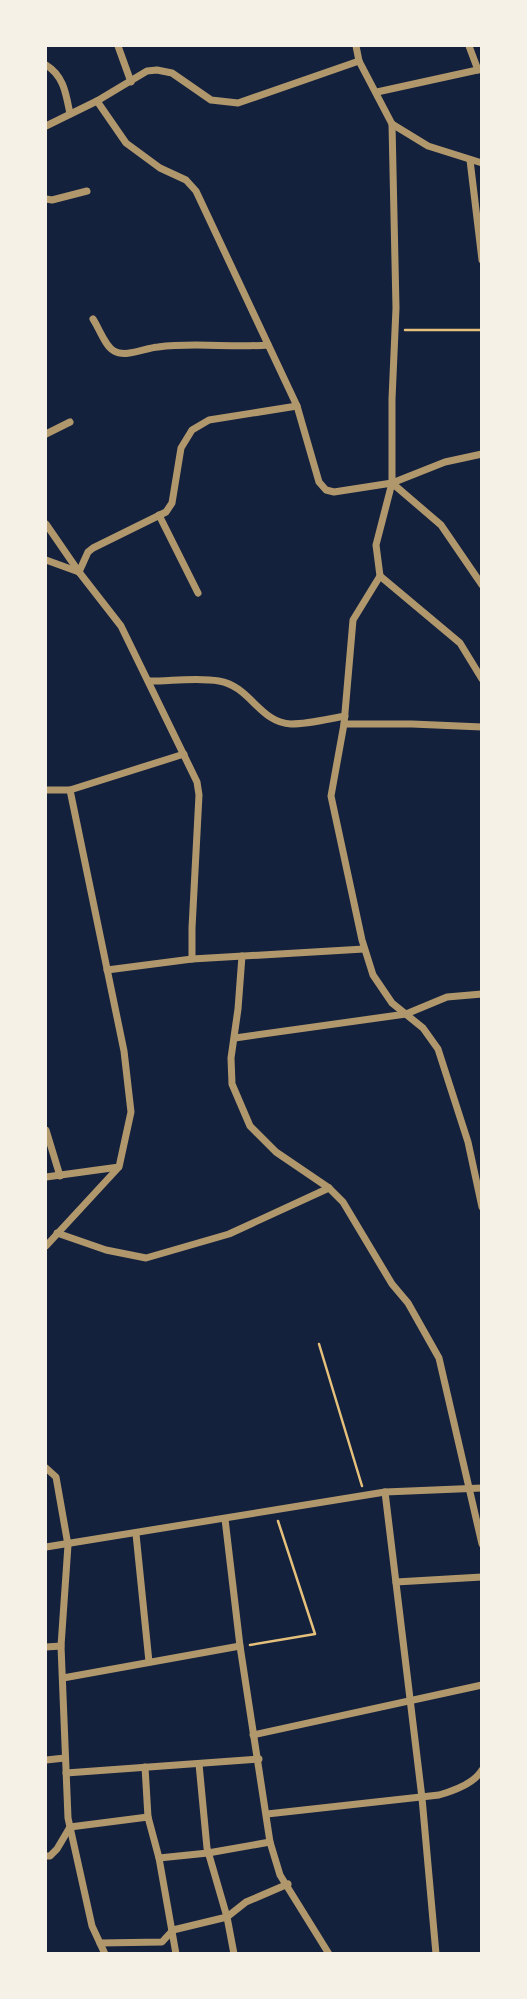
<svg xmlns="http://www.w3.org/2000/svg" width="527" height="1999" viewBox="0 0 527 1999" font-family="'Open Sans',sans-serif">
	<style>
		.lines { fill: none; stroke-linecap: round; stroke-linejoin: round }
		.path { stroke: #e5c07b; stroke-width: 2.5 }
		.minor { stroke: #b1986c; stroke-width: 7 }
	</style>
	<rect width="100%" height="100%" fill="#14213d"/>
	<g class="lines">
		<g class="path">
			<path d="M405 330H482"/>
			<path d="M319 1344 362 1486"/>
			<path d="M250 1645 315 1634 278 1521"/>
		</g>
		<g class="minor">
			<path d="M118 46 131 82"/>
			<path d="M356 46 359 61 392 124 428 146 482 163"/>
			<path d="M469 46 478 70"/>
			<path d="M46 65C64 76 66 94 70 114"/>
			<path d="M377 92 482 69"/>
			<path d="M97 101 126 143 160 168 186 180 196 191 297 406 319 482 326 490 334 492 392 483 445 462 482 454"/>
			<path d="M392 124 396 308 392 399V483L376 545 380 576 353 620 344 724 331 796 362 940 373 975 392 1003 423 1028 438 1049 468 1142 482 1207"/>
			<path d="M46 126 97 101 147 71 157 70 172 73 211 100 238 103 359 61"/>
			<path d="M470 160 482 260"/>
			<path d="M46 199 52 200 87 191"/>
			<path d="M93 319C99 328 105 346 114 351 126 358 145 348 158 347 195 342 231 348 268 345"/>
			<path d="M46 434 70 422"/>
			<path d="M392 483 441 525 482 585"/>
			<path d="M159 515 198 593"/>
			<path d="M46 524 79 572"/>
			<path d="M46 560 79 572 121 626 197 782 199 795 192 928V959"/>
			<path d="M79 572 88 552 93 548 166 512 172 503 181 448 192 430 209 420 297 406"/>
			<path d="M380 576 460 643 482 679"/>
			<path d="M149 681C171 681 199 677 219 681 250 686 260 723 291 724 309 724 328 719 345 716"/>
			<path d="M344 724H412L482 727"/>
			<path d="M46 790H70"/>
			<path d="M242 956 238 1009 231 1058 232 1084 250 1126 276 1152 329 1188 343 1202 392 1284 408 1303 439 1358 482 1544"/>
			<path d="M107 970 192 959 364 949"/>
			<path d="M235 1038 406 1014 447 997 482 994"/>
			<path d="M46 1130 60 1176"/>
			<path d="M46 1177 119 1167 131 1112 124 1051 70 790 184 754"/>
			<path d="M57 1233 106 1250 146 1258 229 1234 329 1188"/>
			<path d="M46 1246 118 1168"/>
			<path d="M46 1468 56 1477 68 1545 61 1646 68 1818 92 1926 105 1954"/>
			<path d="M385 1492 422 1798 436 1954"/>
			<path d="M225 1519 240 1646 270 1842 280 1875 329 1954"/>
			<path d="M136 1534 149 1662"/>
			<path d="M46 1547 385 1492 482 1488"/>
			<path d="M396 1582 482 1577"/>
			<path d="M46 1647 61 1646"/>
			<path d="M63 1678 240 1646"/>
			<path d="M253 1735 482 1685"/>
			<path d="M46 1760 65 1758"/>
			<path d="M199 1764 207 1848 227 1917 234 1954"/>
			<path d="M145 1767 148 1817"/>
			<path d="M66 1773 259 1759"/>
			<path d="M267 1814 439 1795C453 1791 474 1784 482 1770"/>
			<path d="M46 1856H50L57 1849 70 1827 148 1817 159 1858 208 1853 270 1842"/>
			<path d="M159 1858 176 1954"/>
			<path d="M100 1943 162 1942 173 1930 227 1917 246 1902 288 1884"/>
		</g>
	</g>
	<rect width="527" height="1999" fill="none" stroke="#f6f1e7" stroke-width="94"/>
</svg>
